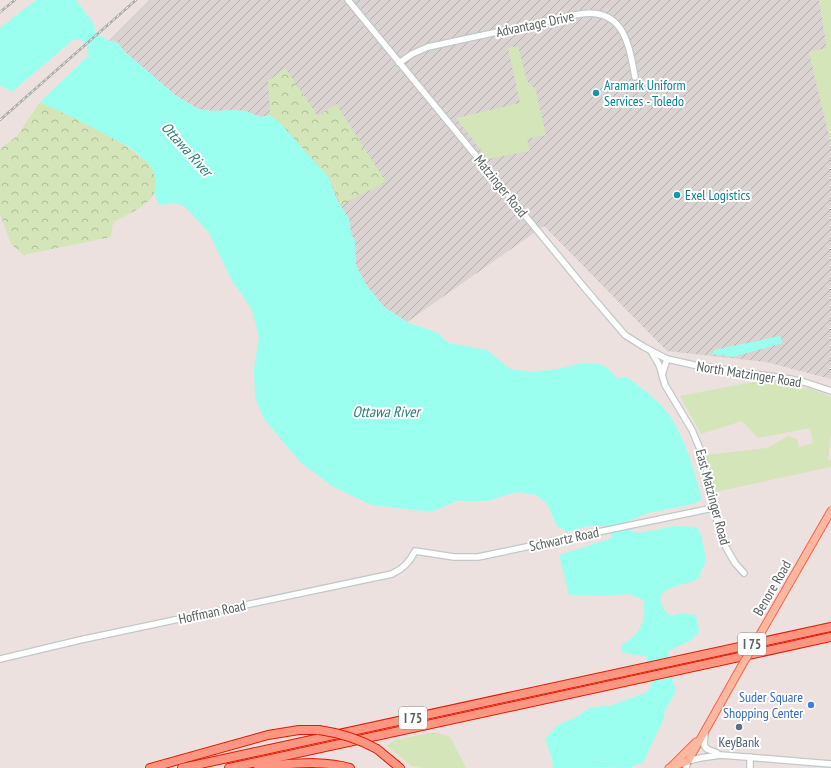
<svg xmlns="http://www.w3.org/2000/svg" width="831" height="768" viewBox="0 0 831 768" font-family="'PT Sans Narrow',sans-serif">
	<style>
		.industrial { fill: url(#industrial-furrows) }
		.green { fill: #d3e5b9 }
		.forest { fill: url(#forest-crowns) }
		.water { fill: #9bffef }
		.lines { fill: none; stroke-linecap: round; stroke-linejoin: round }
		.minor-casing { stroke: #c1c8c9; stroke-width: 8 }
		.major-casing { stroke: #f6634d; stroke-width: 9 }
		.highway-casing { stroke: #ea1600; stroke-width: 10 }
		.minor { stroke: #fff; stroke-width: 5.5 }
		.major { stroke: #ffb8a0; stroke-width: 7 }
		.highway { stroke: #ff9682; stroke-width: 8 }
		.rail-casing { stroke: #abadac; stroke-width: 2.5 }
		.rail { stroke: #fff; stroke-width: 1; stroke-dasharray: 3; stroke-linecap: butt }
		.major-bridge-casing { stroke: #f6634d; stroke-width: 9; stroke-linecap: butt }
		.highway-bridge-casing { stroke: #ea1600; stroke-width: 10; stroke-linecap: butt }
		.major-bridge { stroke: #ffb8a0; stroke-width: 7 }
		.highway-bridge { stroke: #ff9682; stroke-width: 8 }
		.culture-dot { fill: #0f9aa8; stroke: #fff; stroke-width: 1.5 }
		.shop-dot { fill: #3f7fe0; stroke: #fff; stroke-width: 1.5 }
		.service-dot { fill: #5c6f8a; stroke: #fff; stroke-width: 1.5 }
		.labels { text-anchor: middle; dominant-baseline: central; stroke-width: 4; stroke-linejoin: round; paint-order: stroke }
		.shield { fill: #fff; stroke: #8a9090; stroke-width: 1 }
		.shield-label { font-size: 13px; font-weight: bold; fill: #586160 }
		.street-label { font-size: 14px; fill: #586160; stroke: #fff }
		.culture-label { font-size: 14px; fill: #0d838f; stroke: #fff; text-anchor: start }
		.shop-label { font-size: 14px; fill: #366cbe; stroke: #fff; text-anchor: end }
		.service-label { font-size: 14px; fill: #4e5e75; stroke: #fff }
		.water-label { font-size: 15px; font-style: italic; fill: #2a7e77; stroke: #fff }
	</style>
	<defs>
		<pattern id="industrial-furrows" width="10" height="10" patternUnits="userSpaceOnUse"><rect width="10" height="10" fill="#dad3d1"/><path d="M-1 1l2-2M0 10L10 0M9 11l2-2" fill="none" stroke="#b4afad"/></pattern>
		<pattern id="forest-crowns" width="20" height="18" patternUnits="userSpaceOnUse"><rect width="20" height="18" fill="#d3e5b9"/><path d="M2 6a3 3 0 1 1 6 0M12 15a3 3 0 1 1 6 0" fill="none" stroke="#aebd9a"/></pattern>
	</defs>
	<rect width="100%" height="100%" fill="#ece1de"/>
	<path class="industrial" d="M150 0H819L827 48 809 52 831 143V379L766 362 667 351 544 226 407 322 384 307 367 286 356 266 355 241 351 234 349 219 336 198 270 115 261 117 246 111 230 110 215 111 198 109 175 95 124 51 117 42 109 41Z"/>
	<g class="green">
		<path d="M819 0H831V143L809 52 827 48Z"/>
		<path d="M518 46 527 81 536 90 546 135 527 139 530 151 488 159 456 118 520 103 508 48Z"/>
		<path d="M763 380C787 382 809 387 831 397V433L828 460H831V467L715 492 706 455 767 448 788 436 797 439 799 447 813 443 810 428 758 438 742 421 701 434 680 396Z"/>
		<path d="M435 732 450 737 466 768H421L419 766 413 767 387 746 395 740Z"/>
	</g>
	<g class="forest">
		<path d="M285 68 318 116 336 104 386 182 341 205 329 178 279 122 270 115 268 81Z"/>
		<path d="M40 102C72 117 112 133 139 156 143 159 148 162 151 166 156 172 158 185 155 192 148 207 126 215 113 222L111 237 23 255 11 244 0 214V149L17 136Z"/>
	</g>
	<g class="water">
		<path d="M36 0H76L94 24 95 31 99 35 109 41 117 42 124 51 175 95 198 109 215 111 230 110 246 111 261 117 270 115 279 122 329 178 336 198 349 219 351 234 355 241 356 266 367 286 384 307 407 322 438 333 448 343 487 350 510 369 533 372 558 369 582 363 601 364 611 371 616 378 627 377C640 387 661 402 670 416 686 440 694 471 702 499L694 504 648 513 629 521 631 531 639 533 674 526 697 527 702 537 703 546 706 559 699 578C685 587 671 582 660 597 662 606 663 612 672 616L681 613 696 615 699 632 690 641 668 651 673 682 676 691 663 714 665 716 643 763 635 765 631 768 591 767 590 768H553L552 759 545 739 558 725 578 716 589 708 612 705 645 693 651 687 646 656 635 655 621 652V645C639 636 648 620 643 600L629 594 602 596 569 595 559 555 612 538 610 526H589L567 532 556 525 548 505 536 495 517 492 487 501H457L432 512 371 505 332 486 300 462 264 419 255 397 254 368 259 338 252 310 231 279 209 233 184 206 173 203 159 205 154 193 156 186 154 173 151 166 132 149 118 141 76 119 40 102 88 56C88 45 86 41 74 39L12 92 0 85V28Z"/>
		<path d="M780 336 783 343 733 357 712 354 714 350Z"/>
	</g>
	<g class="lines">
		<g class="minor-casing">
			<g id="minor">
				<path d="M348 0 583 286 625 335 644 347 667 359 694 365 790 379 804 382 831 391"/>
				<path d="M399 63 412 54 428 47 580 14C624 7 629 45 635 77"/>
				<path d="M651 351 659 365 662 374"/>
				<path d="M667 359 662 375 665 385 692 430 702 454 709 479 717 522 724 544 735 563 744 573"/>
				<path d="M0 659 80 640 392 574C403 569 410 562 415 551L454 557H478L713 508"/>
				<path d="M705 733 704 745 707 749 717 753"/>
				<path d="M750 757V768"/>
				<path d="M686 768 688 761 700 758 721 755 831 764"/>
			</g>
		</g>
		<g class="major-casing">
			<g id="major">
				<path d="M762 631 831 511"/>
				<path d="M672 766 696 742"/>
				<path d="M669 768 688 761 741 667"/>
			</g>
		</g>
		<g class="highway-casing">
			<g id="highway">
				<path d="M377 749 400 768"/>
				<path d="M258 766C288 765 320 759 350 768"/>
				<path d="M150 768 268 735 299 730H319"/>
				<path d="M182 768 831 627"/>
				<path d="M229 768 831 637"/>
			</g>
		</g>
		<use href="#minor" class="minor"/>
		<use href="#major" class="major"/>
		<use href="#highway" class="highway"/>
		<g class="rail-casing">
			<g id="rail">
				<path d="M0 12 15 0"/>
				<path d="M0 120 136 0"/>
			</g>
		</g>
		<use href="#rail" class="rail"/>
		<g class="major-bridge-casing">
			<path id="major-bridge" d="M741 667 762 631"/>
		</g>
		<g class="highway-bridge-casing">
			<path id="highway-bridge" d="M319 730C340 733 359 739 377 749"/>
		</g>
		<use href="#major-bridge" class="major-bridge"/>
		<use href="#highway-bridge" class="highway-bridge"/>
	</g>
	<g class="culture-dot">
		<circle cx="596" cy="93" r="4"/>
		<circle cx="677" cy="195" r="4"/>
	</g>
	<circle class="shop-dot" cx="811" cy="705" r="4"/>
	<circle class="service-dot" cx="739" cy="727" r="4"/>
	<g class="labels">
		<g class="shield">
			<rect x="738" y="633" width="28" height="22" rx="3"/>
			<rect x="399" y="707" width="28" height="22" rx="3"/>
		</g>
		<g class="shield-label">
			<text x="752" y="644">I 75</text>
			<text x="413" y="718">I 75</text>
		</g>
		<g class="street-label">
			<text transform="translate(535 24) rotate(-12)">Advantage Drive</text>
			<text transform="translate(501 186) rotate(51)">Matzinger Road</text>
			<text transform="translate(749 374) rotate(9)">North Matzinger Road</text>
			<text transform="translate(713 497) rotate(75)">East Matzinger Road</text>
			<text transform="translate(564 539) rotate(-12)">Schwartz Road</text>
			<text transform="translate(772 588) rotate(-60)">Benore Road</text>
			<text transform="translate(212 612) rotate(-12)">Hoffman Road</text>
		</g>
		<g class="culture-label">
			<text x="604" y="85">Aramark Uniform<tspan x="604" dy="16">Services - Toledo</tspan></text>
			<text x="685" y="195">Exel Logistics</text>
		</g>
		<g class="shop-label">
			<text x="803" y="697">Suder Square<tspan x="803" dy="16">Shopping Center</tspan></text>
		</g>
		<g class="service-label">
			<text x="739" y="742">KeyBank</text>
		</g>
		<g class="water-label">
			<text transform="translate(187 149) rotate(48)">Ottawa River</text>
			<text x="386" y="411">Ottawa River</text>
		</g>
	</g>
</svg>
